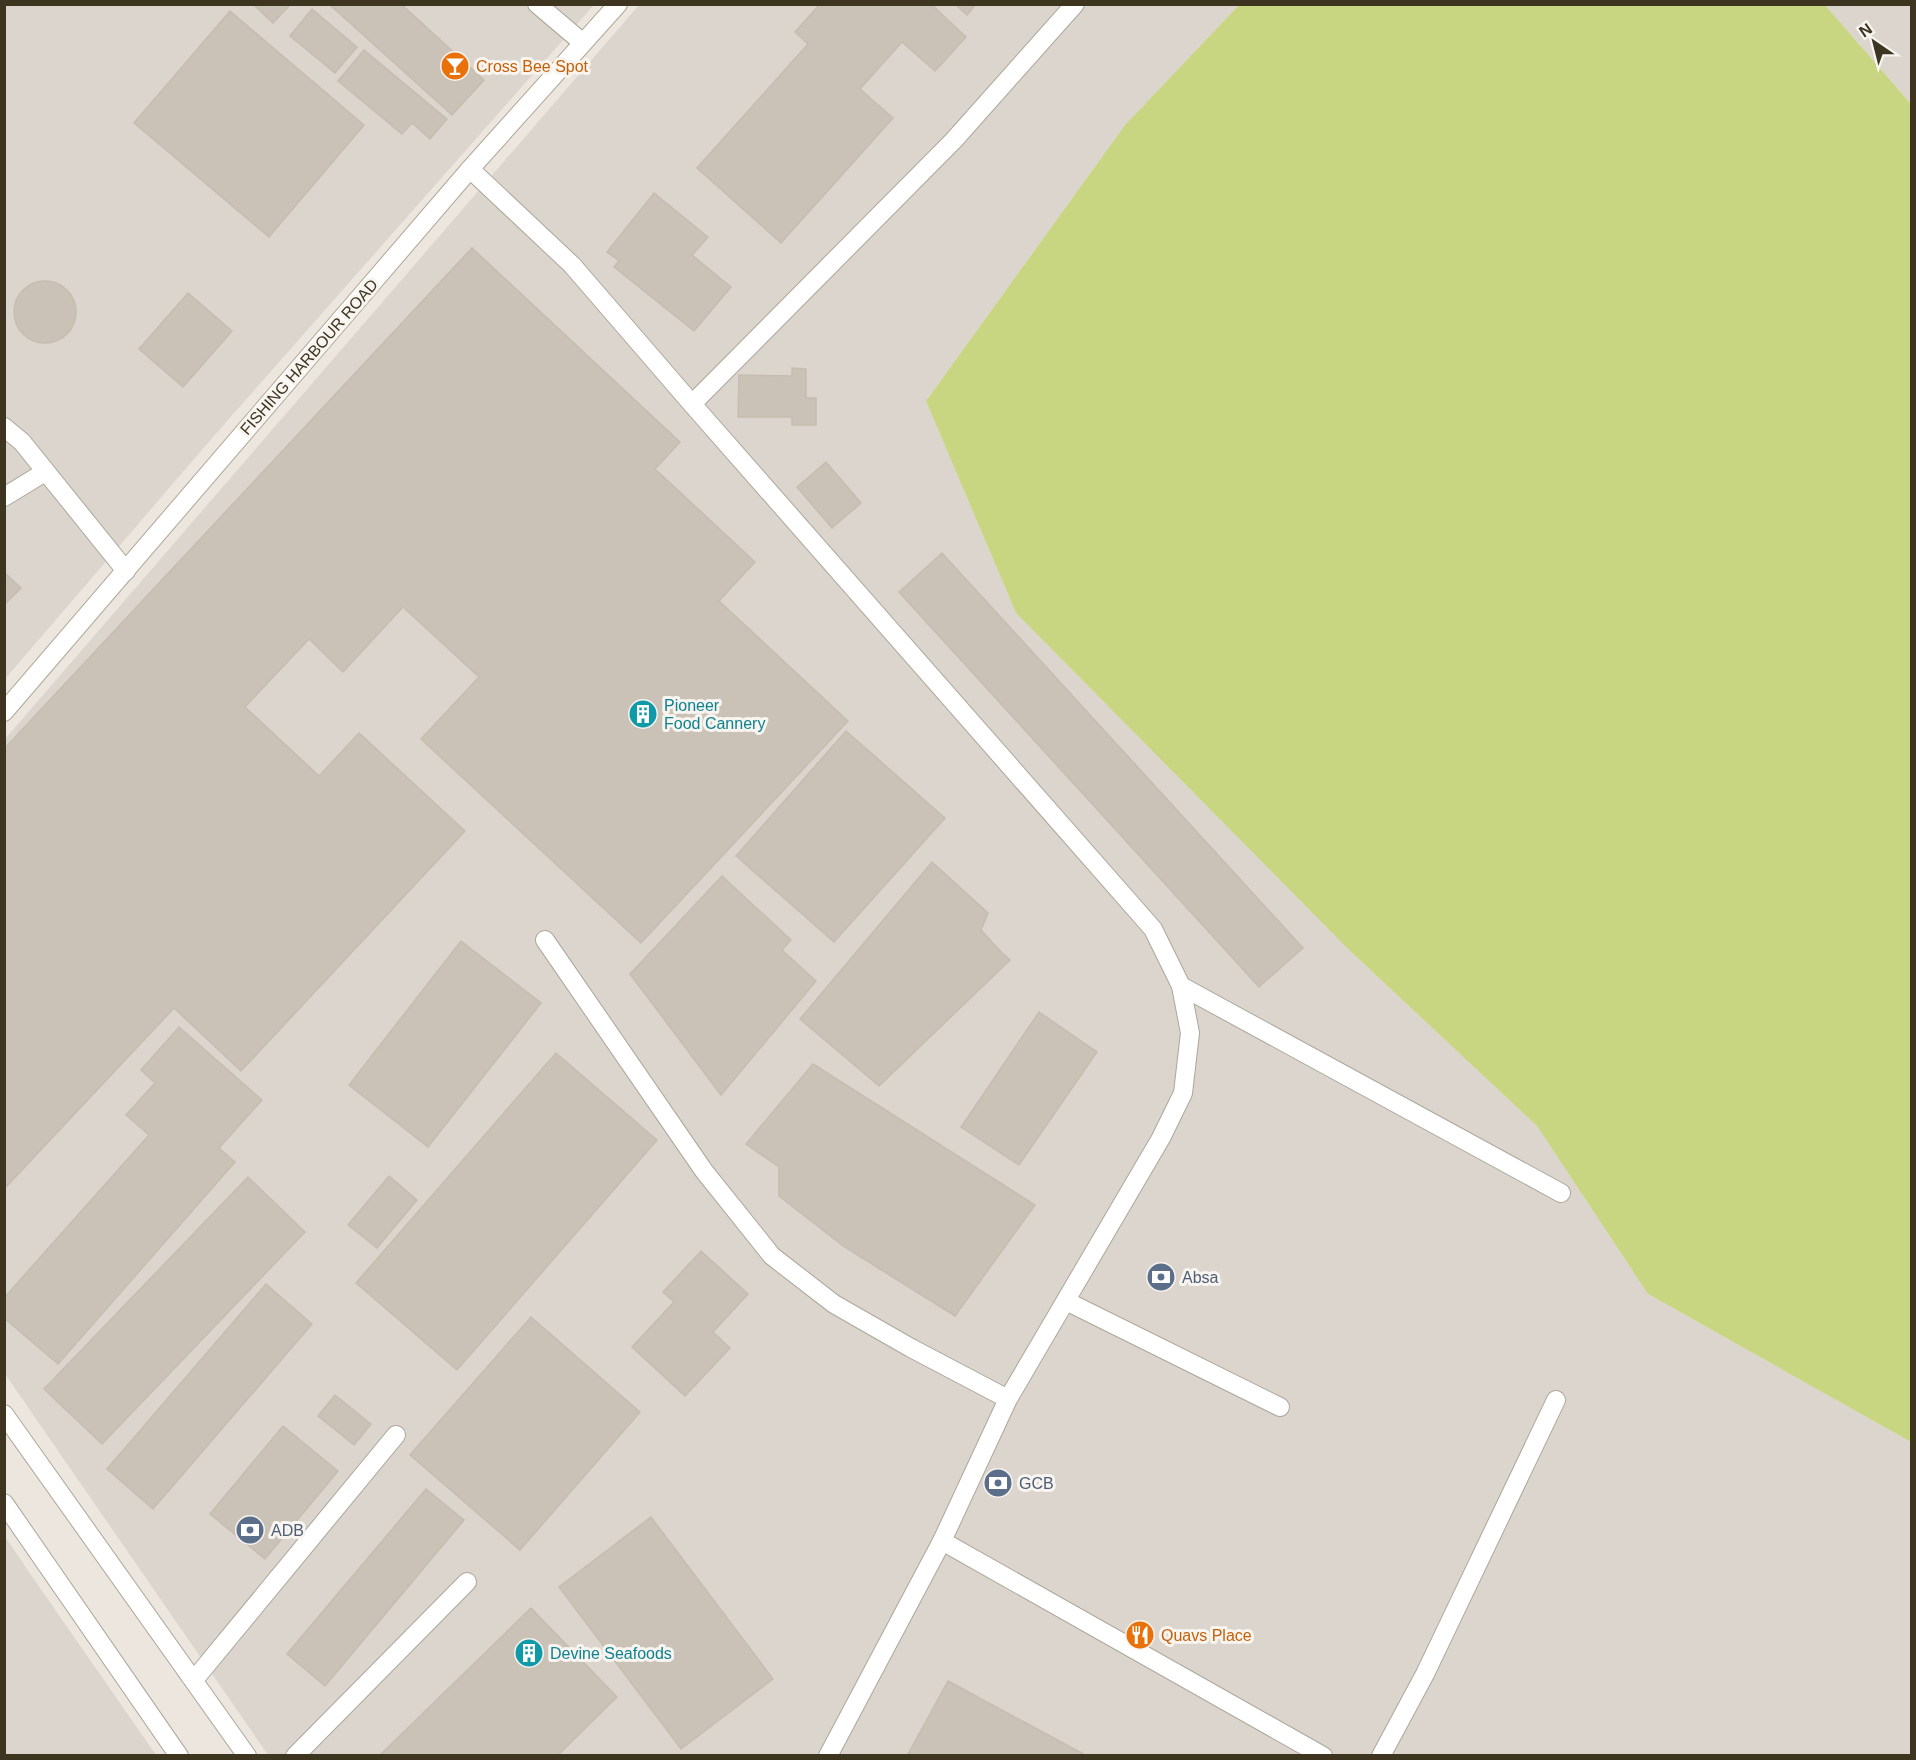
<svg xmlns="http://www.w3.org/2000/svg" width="1916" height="1760" viewBox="0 0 1916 1760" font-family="Arial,sans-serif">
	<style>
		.built { fill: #dcd5cd }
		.water { fill: #c8d682 }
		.building { fill: #cac2b7; stroke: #c6bdb1; stroke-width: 1.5 }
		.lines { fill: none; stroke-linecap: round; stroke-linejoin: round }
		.lane-casing { stroke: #ada69a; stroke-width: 20 }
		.secondary-casing { stroke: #afa795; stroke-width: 20 }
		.lane { stroke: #fff; stroke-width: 18 }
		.secondary { stroke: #fff; stroke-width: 18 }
		.labels { text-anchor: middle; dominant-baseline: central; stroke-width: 6; stroke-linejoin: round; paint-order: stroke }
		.food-label { font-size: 16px; fill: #c56008; stroke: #f8f4f0; text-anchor: start }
		.street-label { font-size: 16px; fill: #3d351f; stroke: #f8f4f0 }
		.culture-label { font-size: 16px; fill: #0d838f; stroke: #f8f4f0; text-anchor: start }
		.service-label { font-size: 16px; fill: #4e5e75; stroke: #f8f4f0; text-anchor: start }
	</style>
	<rect width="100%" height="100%" fill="#ece6df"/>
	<g class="built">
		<path d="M5 5H594L213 437 5 679Z"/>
		<path d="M639 5H1239L1125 125 926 401 1016 613 1347 948 1537 1126 1648 1294 1911 1442V1755H268L5 1374V739Z"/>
		<path d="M1825 5H1911V104L1906 98Z"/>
		<path d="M4 1535 31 1575 156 1755H5Z"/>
	</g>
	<path class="water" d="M1239 5H1825L1911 104V1442L1648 1294 1537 1126 1347 948 1016 613 926 401 1125 125Z"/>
	<g class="building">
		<path d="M253 4H291L273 23Z"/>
		<path d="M329 4H401L484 80 452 115Z"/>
		<path d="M820 4H931L966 37 935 71 902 42 860 89 893 118 781 243 697 168 808 44 795 32Z"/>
		<path d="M955 4H976L967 15Z"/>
		<path d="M312 9 357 47 335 73 290 36Z"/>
		<path d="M230 11 364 125 269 237 134 123Z"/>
		<path d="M364 50 447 119 430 139 412 123 402 134 338 81Z"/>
		<path d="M654 193 708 237 692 255 731 287 694 331 614 267 619 261 607 252Z"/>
		<path d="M472 248 680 442 655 469 755 562 719 601 848 721 641 943 421 739 479 677 403 607 343 672 309 639 245 707 319 776 359 733 465 831 241 1071 174 1008 4 1189V749Z"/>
		<circle cx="45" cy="312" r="31"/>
		<path d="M188 293 232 331 183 387 139 349Z"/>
		<path d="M792 368 806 369V398H816V425H792V417H738L739 375 792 376Z"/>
		<path d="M826 462 861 503 832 528 797 487Z"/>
		<path d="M942 553 1303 948 1259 987 899 592Z"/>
		<path d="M4 572 21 588 4 605Z"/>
		<path d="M846 731 945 818 834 942 736 856Z"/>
		<path d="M932 862 988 913 981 930 1002 953 1010 960 879 1086 800 1019Z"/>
		<path d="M722 876 791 940 782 950 816 981 721 1095 630 974Z"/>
		<path d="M461 941 541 1003 428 1147 349 1085Z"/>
		<path d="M1039 1012 1097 1052 1019 1165 961 1127Z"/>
		<path d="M179 1027 262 1100 219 1148 235 1162 58 1364 4 1318V1298L149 1135 126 1115 155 1083 141 1070Z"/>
		<path d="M556 1053 657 1140 457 1370 356 1283Z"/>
		<path d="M813 1064 1035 1205 955 1316 843 1246 779 1196V1167L746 1144Z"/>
		<path d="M389 1176 417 1200 377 1248 348 1225Z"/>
		<path d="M248 1177 305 1232 102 1444 44 1389Z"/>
		<path d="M701 1251 748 1294 713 1332 730 1348 685 1396 632 1347 674 1302 663 1292Z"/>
		<path d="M266 1284 312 1324 153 1509 107 1469Z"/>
		<path d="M531 1317 640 1412 520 1550 410 1455Z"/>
		<path d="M335 1395 371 1424 354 1445 318 1416Z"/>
		<path d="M283 1426 338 1471 265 1559 210 1514Z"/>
		<path d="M426 1489 464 1520 325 1686 287 1654Z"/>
		<path d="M651 1517 773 1679 681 1749 559 1587Z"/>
		<path d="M531 1608 617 1697 557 1756H379Z"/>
		<path d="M948 1681 1087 1756H907Z"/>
	</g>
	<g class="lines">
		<g class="lane-casing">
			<g id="lane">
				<path d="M537 4 583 43"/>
				<path d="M470 169 572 265 692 404 1153 929 1181 986 1190 1033 1183 1093 1161 1138 1008 1399 942 1541 828 1756"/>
				<path d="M692 404 954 140 1075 4"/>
				<path d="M4 427 22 442 126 571"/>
				<path d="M4 497 45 472"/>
				<path d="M545 940 704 1171 772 1256 834 1304 911 1348 1008 1399"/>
				<path d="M1181 986 1561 1193"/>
				<path d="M1066 1301 1280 1407"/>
				<path d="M4 1414 247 1756"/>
				<path d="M4 1503 179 1756"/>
				<path d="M942 1541 1323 1756"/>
				<path d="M194 1680 396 1435"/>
				<path d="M295 1756 467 1582"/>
				<path d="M1381 1756 1425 1674 1556 1400"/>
			</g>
		</g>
		<g class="secondary-casing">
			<path id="secondary" d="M4 712 470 169 618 4"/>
		</g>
		<use href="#lane" class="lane"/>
		<use href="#secondary" class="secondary"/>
	</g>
	<defs>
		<g id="bar-disc" transform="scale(1.5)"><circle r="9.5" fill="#e8710a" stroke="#f8f4f0"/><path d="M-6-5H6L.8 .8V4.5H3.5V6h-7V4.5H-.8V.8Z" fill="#fff"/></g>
		<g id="building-disc" transform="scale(1.5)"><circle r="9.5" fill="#0f9aa8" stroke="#f8f4f0"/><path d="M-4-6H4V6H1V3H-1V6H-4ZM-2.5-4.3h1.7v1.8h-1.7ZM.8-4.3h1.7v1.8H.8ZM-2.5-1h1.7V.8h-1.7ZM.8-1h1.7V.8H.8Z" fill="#fff"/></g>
		<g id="bank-disc" transform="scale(1.5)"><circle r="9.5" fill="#5c6f8a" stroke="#f8f4f0"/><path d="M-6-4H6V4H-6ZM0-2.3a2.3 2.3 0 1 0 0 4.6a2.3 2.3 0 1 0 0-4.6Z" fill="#fff"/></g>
		<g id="restaurant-disc" transform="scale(1.5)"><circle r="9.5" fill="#e8710a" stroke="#f8f4f0"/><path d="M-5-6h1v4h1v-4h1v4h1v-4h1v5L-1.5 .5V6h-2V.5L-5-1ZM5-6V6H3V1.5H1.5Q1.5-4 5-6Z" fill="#fff"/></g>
	</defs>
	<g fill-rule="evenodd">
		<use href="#bar-disc" x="455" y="66"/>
		<use href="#building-disc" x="643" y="714"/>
		<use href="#bank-disc" x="1161" y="1277"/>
		<use href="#bank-disc" x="998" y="1483"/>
		<use href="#bank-disc" x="250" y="1530"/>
		<use href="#restaurant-disc" x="1140" y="1635"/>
		<use href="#building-disc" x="529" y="1653"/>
	</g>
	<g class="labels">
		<g class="food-label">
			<text x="476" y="66">Cross Bee Spot</text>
			<text x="1161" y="1635">Quavs Place</text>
		</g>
		<g class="street-label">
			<text transform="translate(309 357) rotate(-49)">FISHING HARBOUR ROAD</text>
		</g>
		<g class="culture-label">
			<text x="664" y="705">Pioneer<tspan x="664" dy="18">Food Cannery</tspan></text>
			<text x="550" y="1653">Devine Seafoods</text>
		</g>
		<g class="service-label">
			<text x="1182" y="1277">Absa</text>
			<text x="1019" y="1483">GCB</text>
			<text x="271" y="1530">ADB</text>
		</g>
	</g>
	<rect width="1916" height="1760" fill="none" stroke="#3d351f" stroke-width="12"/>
	<g transform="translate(1874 42) rotate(325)" stroke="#f8f4f0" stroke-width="4.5" paint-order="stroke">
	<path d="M0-4.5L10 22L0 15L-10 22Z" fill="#3d351f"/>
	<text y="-9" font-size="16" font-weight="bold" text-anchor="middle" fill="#3d351f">N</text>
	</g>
</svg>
